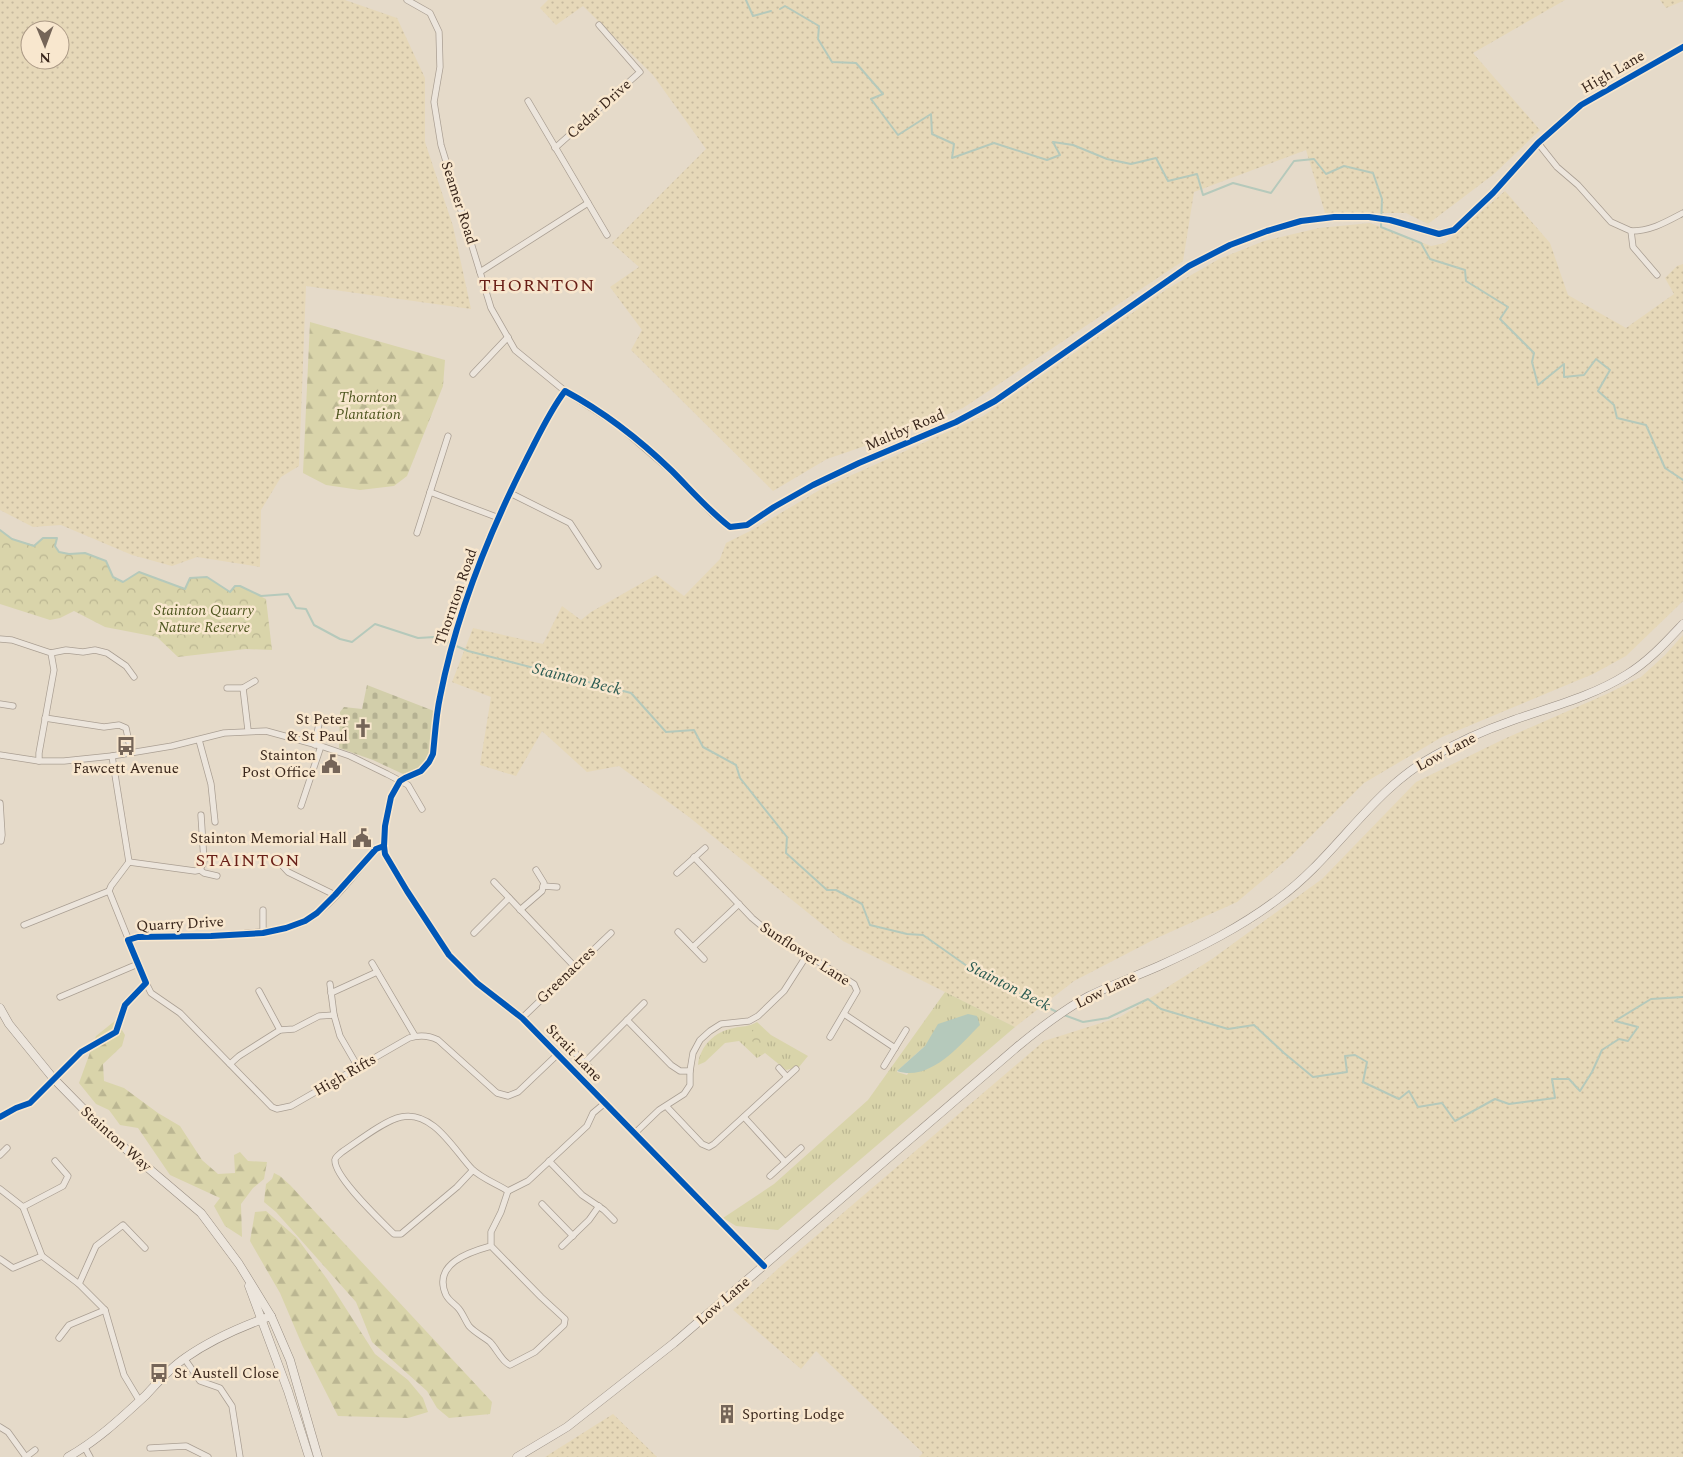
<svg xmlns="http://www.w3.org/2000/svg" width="1683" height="1457" viewBox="0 0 1683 1457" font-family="Spectral,serif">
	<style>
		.farmland { fill: url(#farmland-dots); fill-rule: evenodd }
		.grass { fill: url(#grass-tufts); fill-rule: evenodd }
		.forest { fill: url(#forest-firs) }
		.cemetery { fill: url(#cemetery-stones) }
		.park { fill: url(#park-crowns) }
		.water { fill: #b5c9bb }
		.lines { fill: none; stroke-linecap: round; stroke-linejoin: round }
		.stream { stroke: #b5c9bb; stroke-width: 2 }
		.street-casing { stroke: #aa9f93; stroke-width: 7 }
		.secondary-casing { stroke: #998e83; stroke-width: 9 }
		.street { stroke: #ece5dc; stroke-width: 5.5 }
		.secondary { stroke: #ece5dc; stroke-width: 8 }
		.cycleway-casing { stroke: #f8e7ce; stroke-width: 9 }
		.cycleway { stroke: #0057b8; stroke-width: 6 }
		.labels { text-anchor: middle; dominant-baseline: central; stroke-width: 5; stroke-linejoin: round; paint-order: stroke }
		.street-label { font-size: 15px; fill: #39261b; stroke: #f8e7ce }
		.park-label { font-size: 15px; font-style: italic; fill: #4f5720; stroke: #f8e7ce }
		.poi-label { font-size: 15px; fill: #39261b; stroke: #f8e7ce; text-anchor: end }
		.water-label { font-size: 16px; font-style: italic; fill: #295a51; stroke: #f8e7ce }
		.quarter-label { font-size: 18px; letter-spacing: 1px; fill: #691f17; stroke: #f8e7ce }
	</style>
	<defs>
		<pattern id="farmland-dots" width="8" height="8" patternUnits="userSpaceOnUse" patternTransform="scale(1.25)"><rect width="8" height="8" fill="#e6d8b8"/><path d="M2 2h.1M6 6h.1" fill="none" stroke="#c6b99e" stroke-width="1.8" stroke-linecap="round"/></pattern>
		<pattern id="grass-tufts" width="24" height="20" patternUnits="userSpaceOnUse" patternTransform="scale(1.25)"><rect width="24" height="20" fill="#d9d4aa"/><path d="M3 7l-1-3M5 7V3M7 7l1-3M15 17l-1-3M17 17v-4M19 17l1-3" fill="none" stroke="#bbb692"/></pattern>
		<pattern id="forest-firs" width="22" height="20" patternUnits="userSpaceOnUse" patternTransform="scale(1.25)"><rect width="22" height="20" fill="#d9d4aa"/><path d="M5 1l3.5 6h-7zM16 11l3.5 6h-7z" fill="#bbb692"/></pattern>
		<pattern id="cemetery-stones" width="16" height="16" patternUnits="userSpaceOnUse" patternTransform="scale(1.25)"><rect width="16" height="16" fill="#d2ceaa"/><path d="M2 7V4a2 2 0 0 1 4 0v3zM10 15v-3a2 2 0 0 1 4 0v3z" fill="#b5b192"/></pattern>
		<pattern id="park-crowns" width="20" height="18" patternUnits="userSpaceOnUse" patternTransform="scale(1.25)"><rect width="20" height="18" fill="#d9d4aa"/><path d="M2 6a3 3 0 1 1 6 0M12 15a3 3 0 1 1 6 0" fill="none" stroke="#bbb692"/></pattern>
	</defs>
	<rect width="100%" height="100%" fill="#e5dac9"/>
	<g class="farmland">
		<path d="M0 0H345L397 18 425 78V142L453 226 471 309 306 286 299 466 281 477 261 510 260 567 197 557 172 566 132 555 61 525 33 527 0 510ZM30 30H60V60H30Z"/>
		<path d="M548 0H1565L1473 53 1540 130 1494 174 1428 224 1406 213H1325L1306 150 1194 192 1183 261 963 408 897 435 827 459 773 491 631 350 642 330 610 287 639 267 612 243 706 149 653 75 583 6 556 25 540 8Z"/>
		<path d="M1660 0H1683V1L1666 8Z"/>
		<path d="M1505 191 1550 243 1568 295 1626 328 1674 294 1665 278 1677 266 1683 264V601L1626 656 1593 674 1442 737 1364 783 1289 858 1237 902 1157 938 1074 981 1015 1027 843 941 689 817 619 766 587 772 542 731 516 776 480 765 491 697 452 682 473 628 543 644 562 606 581 620 591 612 656 575 684 596 720 559 726 543 752 530 823 488 983 416 1167 289 1219 259 1264 241 1319 228 1370 223 1431 246 1445 243Z"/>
		<path d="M1683 635V1457H919L923 1453 816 1351 801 1369 733 1310 781 1266 1044 1041 1120 1017 1212 959 1322 879 1416 782 1504 739 1609 693 1641 677 1665 655Z"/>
		<path d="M613 1414 657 1457H545Z"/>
	</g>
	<g class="grass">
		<path d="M945 992 1015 1027 778 1230 736 1226 723 1218 774 1184 868 1100ZM925 1046 907 1075 897 1072V1071Z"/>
		<path d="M757 1022 771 1035 808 1056 799 1067 786 1070 765 1053 757 1058 739 1041 725 1043 705 1062 698 1065C700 1046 715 1031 734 1028 742 1026 749 1027 757 1022Z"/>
	</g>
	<g class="forest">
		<path d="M310 322 445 360 443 386 407 476 394 486 360 490 326 485 303 473Z"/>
		<path d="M116 1020 125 1035 122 1046 103 1064 104 1081 124 1088 158 1113 180 1126 202 1160 218 1174 235 1173 234 1155 240 1152 248 1161 267 1162 264 1179 253 1188 241 1204 242 1237 225 1226 214 1206 220 1198 170 1175 138 1128 120 1125 109 1110 96 1104 79 1083 96 1036Z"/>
		<path d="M274 1173 280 1176 290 1185 492 1402 490 1414 449 1418 437 1408 427 1391 372 1342 356 1302 276 1212 264 1202 266 1184 272 1179Z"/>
		<path d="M266 1211 297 1238 327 1279 375 1354 408 1380 423 1398 428 1412 408 1418 338 1416 303 1347 280 1293 250 1241 255 1212Z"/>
	</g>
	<path class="cemetery" d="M367 685 434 711 430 754 422 768 403 774 373 760 339 748 340 712 344 707 362 709Z"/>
	<g class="park">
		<path d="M0 530 12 539 34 545 43 538H57L55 546 59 552 69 554 85 553 106 561 113 577 123 582 139 572 184 589 190 578 207 577 230 592 235 586H240L266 599 272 650 246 649 178 657 157 637 105 627 74 611 60 618 50 620 0 604Z"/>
		<path d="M759 1025 767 1039 757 1046 750 1039 749 1035Z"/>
	</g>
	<path class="water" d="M968 1014 977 1016 980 1025C959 1046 930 1082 897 1071L925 1046 938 1024Z"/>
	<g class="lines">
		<g class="stream">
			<path d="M746 0 753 16 771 11"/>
			<path d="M780 9 785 6 819 26 818 39 832 62 856 63 883 94 871 99 898 135 931 114 932 134 954 144 952 158 994 143 1047 160 1060 155 1053 142 1073 145 1107 159 1131 164 1156 158 1168 181 1197 174 1203 195 1233 183 1271 193 1294 161 1314 159 1326 174 1344 166 1373 173 1382 199 1381 227 1421 243 1430 259 1465 270 1466 281 1508 307 1500 319 1534 353 1532 362 1538 385 1564 364V377L1584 375 1596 359 1610 370 1598 391 1614 405 1617 418 1646 425 1665 468 1683 480"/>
			<path d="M0 530 12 539 34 546 43 538H57L55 546 59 552 69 554 85 553 106 561 113 577 123 582 139 572 185 589 190 578 207 577 230 592 235 586H240L261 596 288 594 296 608 306 609 314 625 340 639 352 642 375 624 418 638 435 637 468 651 631 693 666 732 694 730 703 747 736 765 740 778 787 837 786 853 827 890H836L862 904 870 925 907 934 923 935 977 973 1057 1012"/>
			<path d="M1064 1015 1083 1022 1108 1018 1148 999 1161 1009 1228 1029 1254 1025 1284 1053 1313 1077 1347 1072 1345 1056 1355 1055 1367 1062 1363 1082 1399 1099 1409 1091 1418 1107 1442 1103 1455 1121 1495 1099 1509 1104 1555 1098 1552 1079H1569L1580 1091 1592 1072 1602 1050 1619 1039 1628 1041 1638 1027 1615 1021 1651 999 1683 997"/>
		</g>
		<g class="street-casing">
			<g id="street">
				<path d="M407 0 430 13 439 32 440 67 434 102 441 145 491 308 515 350 565 391 618 425 670 470 713 514 730 527 747 525 774 507 813 485 859 463 956 422 995 401 1189 266 1230 245 1267 231 1301 221 1334 217H1369L1390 220 1439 234 1454 230 1493 193 1538 143 1581 105 1683 47"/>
				<path d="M528 101 607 235"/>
				<path d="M1538 143 1557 167 1578 185 1611 222 1631 231 1633 247 1657 275"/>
				<path d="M555 148 640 72 599 25"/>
				<path d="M1631 231C1651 231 1666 222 1683 213"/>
				<path d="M480 272 588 203"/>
				<path d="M473 374 508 337"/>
				<path d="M565 391C549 412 538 437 526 460 488 535 456 615 440 697 436 715 435 735 433 754L429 762 421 771 405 778 400 781 391 797 385 826 384 846 385 854 407 891 449 955 477 983 522 1018 764 1266"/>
				<path d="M430 492 499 518"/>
				<path d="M510 493 570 523 598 566"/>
				<path d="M417 533 448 436"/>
				<path d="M0 639 12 640 51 653 54 670 39 753V761"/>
				<path d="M51 653 66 650 83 652 95 650 107 653 126 666 134 677"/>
				<path d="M227 688H243L255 681"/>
				<path d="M243 688 248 730"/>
				<path d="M0 704 13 706"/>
				<path d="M45 718 104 727 119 725 126 728 131 752"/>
				<path d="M199 740 211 784 215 822"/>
				<path d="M315 745 320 718"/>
				<path d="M0 755 39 761H64L112 756 172 746 224 733 266 731 321 746 350 756 387 774 408 785 422 809"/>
				<path d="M112 756 129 862 111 886 109 891 146 983 151 993 180 1013 272 1107 277 1109 291 1106 409 1038C419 1035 428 1035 438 1040L497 1093 508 1096 518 1092 558 1054"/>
				<path d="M0 803 2 835 1 841"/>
				<path d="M301 806 321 746"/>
				<path d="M694 857 752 918 764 928 854 984 857 991 830 1037"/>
				<path d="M277 860 288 872 335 895"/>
				<path d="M129 862 195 871 200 870 204 873 217 876"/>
				<path d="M200 870 204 861 201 815"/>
				<path d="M677 873 705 848"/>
				<path d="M494 882 575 967"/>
				<path d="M543 886 557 887"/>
				<path d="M263 910V933"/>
				<path d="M520 910 542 891 544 883 536 870"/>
				<path d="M24 925 109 891"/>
				<path d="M678 932 704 959"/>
				<path d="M246 933C266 932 288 930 306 921 331 907 357 871 376 849L384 846"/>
				<path d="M474 933 509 898"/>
				<path d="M128 940 138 937 211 936 234 934"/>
				<path d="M693 947 739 904"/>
				<path d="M372 963 415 1036"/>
				<path d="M330 984 334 1015 340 1036 358 1067"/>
				<path d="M259 991 280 1030"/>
				<path d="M331 993 377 972"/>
				<path d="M60 997 138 964"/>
				<path d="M844 1014 895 1048"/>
				<path d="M522 1018 611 933"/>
				<path d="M627 1020 671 1065 680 1071H690"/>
				<path d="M576 1054 592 1070"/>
				<path d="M584 1063 644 1003"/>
				<path d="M230 1064 239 1056 280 1030 294 1029 319 1016 334 1015"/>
				<path d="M884 1066 906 1030"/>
				<path d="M779 1068 787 1077"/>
				<path d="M667 1107 702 1144 709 1147 714 1144 796 1069"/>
				<path d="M744 1117 785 1162"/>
				<path d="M635 1133 659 1110 684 1094 690 1085V1071L693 1053 700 1040 710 1031 721 1024 749 1021 758 1016 784 991 807 955"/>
				<path d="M0 1155 7 1148"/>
				<path d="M549 1161 582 1195 604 1210 614 1220"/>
				<path d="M473 1170 457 1187 401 1234H394C381 1221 334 1177 335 1160 335 1157 340 1154 342 1152 357 1142 385 1120 401 1117 433 1110 454 1150 472 1169 481 1178 497 1184 508 1191"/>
				<path d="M770 1176 801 1148"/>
				<path d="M0 1189 23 1207 42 1256 79 1284 105 1310 124 1375 139 1400"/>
				<path d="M508 1191 528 1181 587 1126 593 1113 605 1103"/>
				<path d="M542 1204 573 1236"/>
				<path d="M23 1207 63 1186 68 1176 55 1161"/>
				<path d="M491 1246C469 1252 432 1264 446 1295 449 1301 455 1304 459 1309 463 1314 465 1320 469 1326 474 1332 484 1337 490 1342 497 1349 501 1361 510 1365L535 1352 564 1325 565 1319 541 1297 491 1246V1232L501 1212 508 1191"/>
				<path d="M562 1246 589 1220 599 1206"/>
				<path d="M0 1259 13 1268 42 1256"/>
				<path d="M79 1284 96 1246 123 1225 145 1248"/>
				<path d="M59 1338 69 1325 105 1310"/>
				<path d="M184 1358 200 1381 220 1388 232 1406 240 1457"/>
				<path d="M0 1427 8 1432 26 1457"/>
				<path d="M85 1448 90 1457"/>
				<path d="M150 1448 186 1446 208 1457"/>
				<path d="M26 1457 35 1450"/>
			</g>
		</g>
		<g class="secondary-casing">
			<g id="secondary">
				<path d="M0 1008 9 1024 53 1078 107 1133 201 1213 239 1264 271 1316 290 1360 318 1457"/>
				<path d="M249 1286 288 1391 309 1457"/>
				<path d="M68 1457C98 1440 121 1418 146 1395 158 1382 170 1368 185 1358 212 1339 240 1327 271 1316"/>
				<path d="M517 1457 567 1427 674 1343 1017 1047C1040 1028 1063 1010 1089 996 1112 985 1136 976 1159 966 1201 947 1241 927 1278 899 1336 857 1371 790 1434 756 1458 742 1485 730 1511 721 1550 707 1591 697 1626 675 1648 662 1666 642 1683 624"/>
			</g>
		</g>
		<use href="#street" class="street"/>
		<use href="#secondary" class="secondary"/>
		<g class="cycleway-casing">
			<g id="cycleway">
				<path d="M0 1117 16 1108 30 1103 81 1052 116 1032 125 1005 146 983 128 940 138 937 211 936 263 933 286 928 305 921 317 913 335 895 376 849 384 846"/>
				<path d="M764 1266 522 1018 477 983 449 955 407 891 385 854 384 846 385 826 391 797 400 781 405 778 421 771 429 762 433 754C435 735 436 715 440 697 456 615 488 535 526 460 538 437 549 412 565 391 604 412 640 440 672 471 691 490 708 510 730 527L747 525 774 507 813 485 859 463 956 422 995 401 1189 266 1230 245 1267 231 1301 221 1334 217H1369L1390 220 1439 234 1454 230 1493 193 1538 143 1581 105 1683 47"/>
			</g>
		</g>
		<use href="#cycleway" class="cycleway"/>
	</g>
	<defs>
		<g id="church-bare" transform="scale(1.5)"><path d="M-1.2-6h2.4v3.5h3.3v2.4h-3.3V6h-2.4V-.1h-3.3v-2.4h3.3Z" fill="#756558" stroke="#f8e7ce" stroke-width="2.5" paint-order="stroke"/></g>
		<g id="bus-bare" transform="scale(1.5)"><path d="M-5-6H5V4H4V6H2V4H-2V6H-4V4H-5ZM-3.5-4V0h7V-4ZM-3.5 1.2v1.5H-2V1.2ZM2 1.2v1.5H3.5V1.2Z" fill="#756558" stroke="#f8e7ce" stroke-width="2.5" paint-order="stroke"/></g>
		<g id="civic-bare" transform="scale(1.5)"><path d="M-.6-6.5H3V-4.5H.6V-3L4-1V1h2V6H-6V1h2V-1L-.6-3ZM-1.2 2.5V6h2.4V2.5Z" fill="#756558" stroke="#f8e7ce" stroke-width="2.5" paint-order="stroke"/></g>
		<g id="building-bare" transform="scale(1.5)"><path d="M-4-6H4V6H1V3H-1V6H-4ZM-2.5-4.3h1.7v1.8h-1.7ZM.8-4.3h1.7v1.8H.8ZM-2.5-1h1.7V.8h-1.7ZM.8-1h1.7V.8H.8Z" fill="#756558" stroke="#f8e7ce" stroke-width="2.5" paint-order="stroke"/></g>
	</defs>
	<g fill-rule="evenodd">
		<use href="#church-bare" x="363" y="728"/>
		<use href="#bus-bare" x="126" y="746"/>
		<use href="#civic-bare" x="331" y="764"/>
		<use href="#civic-bare" x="362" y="838"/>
		<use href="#bus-bare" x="159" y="1373"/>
		<use href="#building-bare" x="727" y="1414"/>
	</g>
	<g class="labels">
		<g class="street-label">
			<text transform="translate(1613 72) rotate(-30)">High Lane</text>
			<text transform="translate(599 109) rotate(-42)">Cedar Drive</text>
			<text transform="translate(459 203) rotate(72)">Seamer Road</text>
			<text transform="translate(905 430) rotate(-23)">Maltby Road</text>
			<text transform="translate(456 597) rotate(-71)">Thornton Road</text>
			<text transform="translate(1446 752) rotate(-28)">Low Lane</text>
			<text transform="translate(180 924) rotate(-3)">Quarry Drive</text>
			<text transform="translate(805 954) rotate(33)">Sunflower Lane</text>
			<text transform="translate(566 975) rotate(-44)">Greenacres</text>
			<text transform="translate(1106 990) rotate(-26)">Low Lane</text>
			<text transform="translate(574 1053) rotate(46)">Strait Lane</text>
			<text transform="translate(345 1075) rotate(-30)">High Rifts</text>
			<text transform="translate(116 1139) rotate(42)">Stainton Way</text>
			<text transform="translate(723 1301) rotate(-41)">Low Lane</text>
		</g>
		<g class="park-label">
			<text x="368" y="397">Thornton<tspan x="368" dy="17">Plantation</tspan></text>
			<text x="204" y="610">Stainton Quarry<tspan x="204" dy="17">Nature Reserve</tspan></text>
		</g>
		<g class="poi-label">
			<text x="348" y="719">St Peter<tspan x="348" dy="17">&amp; St Paul</tspan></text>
			<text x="316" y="755">Stainton<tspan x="316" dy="17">Post Office</tspan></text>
			<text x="126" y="768" text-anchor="middle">Fawcett Avenue</text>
			<text x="347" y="838">Stainton Memorial Hall</text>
			<text x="174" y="1373" text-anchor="start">St Austell Close</text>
			<text x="742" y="1414" text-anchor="start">Sporting Lodge</text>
		</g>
		<g class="water-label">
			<text transform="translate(577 679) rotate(14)">Stainton Beck</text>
			<text transform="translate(1009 986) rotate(27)">Stainton Beck</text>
		</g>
		<g class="quarter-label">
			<text x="537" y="285">THORNTON</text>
			<text x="248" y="860">STAINTON</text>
		</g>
	</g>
	<g transform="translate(45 45) rotate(179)"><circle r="24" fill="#f8e7ce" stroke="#ac9a86"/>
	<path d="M0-4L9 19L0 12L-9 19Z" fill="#756558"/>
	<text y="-8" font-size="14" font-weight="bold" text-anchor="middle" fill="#39261b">N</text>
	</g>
</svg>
